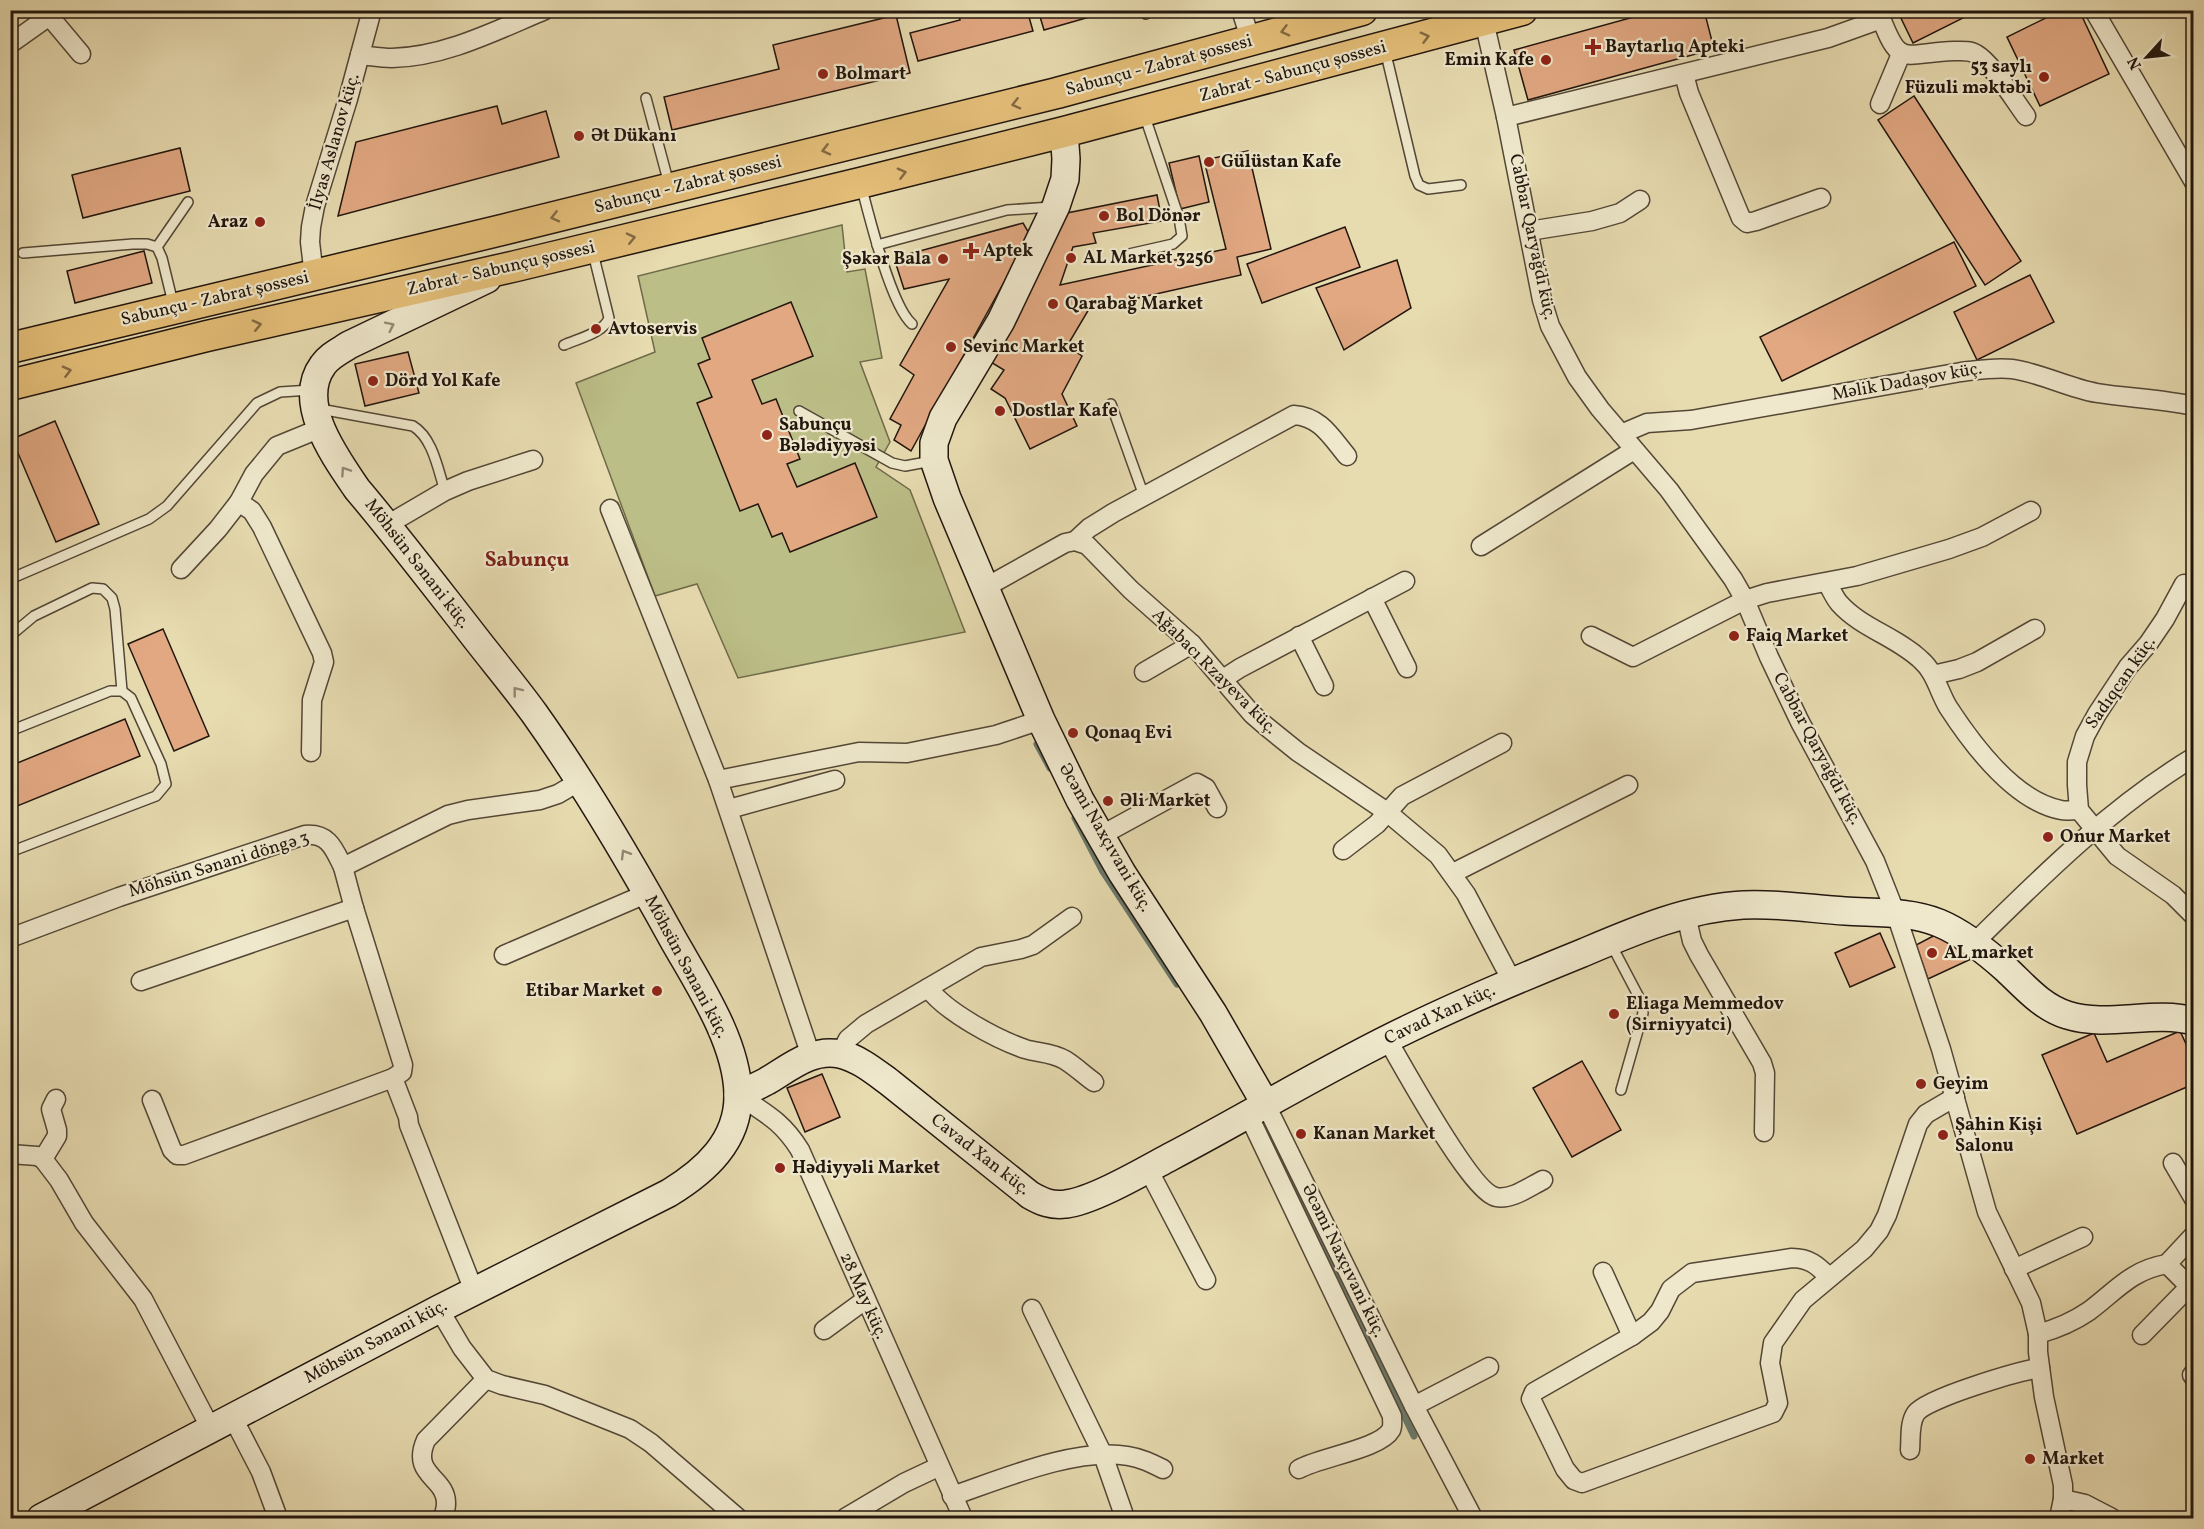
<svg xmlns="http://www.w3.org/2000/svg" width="2204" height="1529" viewBox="0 0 2204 1529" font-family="Vollkorn,serif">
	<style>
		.green { fill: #bcbe87; stroke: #6f6a4a; stroke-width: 1.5 }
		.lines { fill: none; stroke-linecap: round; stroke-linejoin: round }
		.stream { stroke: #68796b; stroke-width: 7 }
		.building { fill: #e1a882; stroke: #22160e; stroke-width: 1.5 }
		.lane-casing { stroke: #534736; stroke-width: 12 }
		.street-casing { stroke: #534736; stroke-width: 21 }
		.secondary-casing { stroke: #22160e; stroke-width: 30 }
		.primary-casing { stroke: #22160e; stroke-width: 33 }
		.lane { stroke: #efe8cc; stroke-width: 9 }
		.street { stroke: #efe8cc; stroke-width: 18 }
		.secondary { stroke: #efe8cc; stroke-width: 27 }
		.primary { stroke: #e4be78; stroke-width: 30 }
		.oneway { stroke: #836a43 }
		.oneway2 { stroke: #938a76 }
		.poi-dot { fill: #8f2418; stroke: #efe8cc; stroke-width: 2 }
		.labels { text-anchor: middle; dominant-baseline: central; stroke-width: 4.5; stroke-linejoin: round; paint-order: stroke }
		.poi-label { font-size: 18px; font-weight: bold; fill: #22160e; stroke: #efe8cc; text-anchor: start }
		.street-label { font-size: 18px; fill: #22160e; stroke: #efe8cc }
		.quarter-label { font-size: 21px; font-weight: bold; fill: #7a1f14; stroke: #efe8cc }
	</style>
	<rect width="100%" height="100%" fill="#e7dbb0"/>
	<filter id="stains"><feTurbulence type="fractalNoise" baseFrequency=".00333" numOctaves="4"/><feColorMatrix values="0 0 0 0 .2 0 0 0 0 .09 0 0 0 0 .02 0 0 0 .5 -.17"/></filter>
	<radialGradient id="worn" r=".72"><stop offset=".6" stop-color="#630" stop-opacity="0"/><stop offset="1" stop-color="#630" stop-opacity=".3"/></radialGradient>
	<path class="green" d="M842 225 847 272 865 269 882 358 860 362 890 442 876 467 910 490 965 632 738 678 697 584 655 596 576 383 655 352 638 276Z"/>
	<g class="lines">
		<g class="stream">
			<path d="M1037 744 1050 768"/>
			<path d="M1075 818 1102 870 1177 984"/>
			<path d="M1267 1127 1414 1436"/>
		</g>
	</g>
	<g class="building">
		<path d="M958 10H1027L1033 31 918 61 910 33 960 20Z"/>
		<path d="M1038 10H1114L1044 30Z"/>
		<path d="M1659 10H1704L1714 49 1528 100 1514 50Z"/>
		<path d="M1897 10H1959L1963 18 1913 43Z"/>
		<path d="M2062 10H2079L2109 74 2040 106 2007 37Z"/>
		<path d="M896 15 910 73 672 130 664 97 779 69 773 45Z"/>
		<path d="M1914 96 2021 261 1985 285 1878 120Z"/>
		<path d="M497 106 502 124 546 111 559 157 338 216 356 142Z"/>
		<path d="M180 148 190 191 83 218 72 175Z"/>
		<path d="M1248 151 1271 249 1237 257 1241 275 1089 309 1067 346 1082 356 1062 394 1077 426 1030 449 1005 398 991 389 1004 370 989 361 1057 215 1157 195 1162 221 1093 233 1096 243 1073 247 1060 285 1226 249 1204 160Z"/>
		<path d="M1199 156 1209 202 1180 209 1169 163Z"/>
		<path d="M1023 223 1030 235 911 451 894 440 901 425 890 419 914 375 900 365 949 279 904 289 894 258Z"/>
		<path d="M1345 227 1360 267 1262 303 1247 264Z"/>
		<path d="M1954 242 1976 286 1782 381 1760 337Z"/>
		<path d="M144 251 152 283 75 303 67 271Z"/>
		<path d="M1397 260 1411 308 1344 350 1316 288Z"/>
		<path d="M2030 275 2054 322 1977 360 1954 312Z"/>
		<path d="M791 302 813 356 752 380 762 404 776 399 800 459 787 464 797 487 855 463 877 517 790 552 782 533 772 537 758 504 740 511 697 403 712 397 698 364 710 359 702 338Z"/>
		<path d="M408 352 419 393 365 406 355 364Z"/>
		<path d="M55 421 99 524 56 542 12 439Z"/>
		<path d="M163 629 209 736 174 751 128 644Z"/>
		<path d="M125 719 140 756 10 809V766Z"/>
		<path d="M1880 933 1895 967 1850 987 1835 953Z"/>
		<path d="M1939 933 1971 959 1928 979 1916 945Z"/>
		<path d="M2180 1031 2194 1061V1084L2077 1134 2042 1055 2094 1033 2107 1062Z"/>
		<path d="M1582 1061 1621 1130 1572 1157 1533 1088Z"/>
		<path d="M822 1074 840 1117 805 1132 787 1088Z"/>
	</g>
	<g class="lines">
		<g class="lane-casing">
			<g id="lane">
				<path d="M1145 10 1146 14"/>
				<path d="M1385 50 1415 176 1419 185 1428 189 1461 185"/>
				<path d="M646 98 669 184"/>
				<path d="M861 185C869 216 891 306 912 324"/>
				<path d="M877 245 1007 210 1051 207"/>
				<path d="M157 247 188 202"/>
				<path d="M23 253 133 244H147L157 247 162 258 173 303"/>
				<path d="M1129 254 1173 244 1182 236 1179 218 1144 114"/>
				<path d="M564 345C577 339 604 333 609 318L593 253"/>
				<path d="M1111 404 1144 496"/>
				<path d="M320 409 413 426C433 438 438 470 445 491"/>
				<path d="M799 411 892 463 905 466 932 461"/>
				<path d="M10 579 149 519 167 506 257 403 280 392 311 390"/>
				<path d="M10 636 34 616 92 588 103 589 112 598 115 609 122 691"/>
				<path d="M10 731 110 691H122L131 698 161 764 166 784 156 796 10 852"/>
				<path d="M1611 944 1641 1001 1643 1013 1621 1090"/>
			</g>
		</g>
		<g class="street-casing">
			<g id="street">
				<path d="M1241 10 1251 41"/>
				<path d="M1878 10C1900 70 1901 53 1954 51 1961 51 1970 50 1976 54 1992 63 2014 100 2026 116"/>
				<path d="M2096 14 2194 182"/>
				<path d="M50 17 81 54"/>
				<path d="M1484 21 1506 117 1542 300 1550 326 1577 377 1600 409 1669 490 1733 579 1745 600 1769 657 1800 722 1875 861 1896 914 1941 1049 1987 1212 2031 1303 2038 1334V1352L2044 1397 2063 1485V1499L2059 1518"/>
				<path d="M10 44 58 10"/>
				<path d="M360 55C370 56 381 58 392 58 445 57 497 30 545 10"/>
				<path d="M1684 74 1689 93 1741 218 1747 223 1756 221 1821 198"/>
				<path d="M1880 104 1901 54"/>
				<path d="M1506 117 1828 38 1881 19"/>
				<path d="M1529 231 1592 221 1620 213 1640 200"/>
				<path d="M314 276 310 242 311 227 315 206 348 99 372 10"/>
				<path d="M1621 434 1647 423 1691 420 1961 372C1978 370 1995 367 2012 369 2041 373 2068 388 2097 393 2129 398 2161 399 2194 406"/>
				<path d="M610 509 718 780 811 1056"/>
				<path d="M387 525 445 491 468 481 533 460"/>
				<path d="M1075 541 1089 528 1113 513 1294 415C1321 417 1331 437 1347 456"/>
				<path d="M1481 546 1634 450"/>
				<path d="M181 569 218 529 239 502"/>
				<path d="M1827 583C1831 589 1834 597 1839 603 1861 628 1897 637 1921 660 1935 672 1939 692 1948 707 1972 744 2014 801 2061 810 2066 811 2073 810 2079 810"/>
				<path d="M2184 584 2165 619 2148 644 2128 667 2097 714 2085 736 2077 762V785L2079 810 2117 856 2173 895 2194 916"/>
				<path d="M986 587 1065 543 1075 541 1087 545 1131 590 1192 644 1252 714 1267 727 1298 752 1387 812 1438 855 1466 894 1512 981"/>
				<path d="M1372 598 1407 668"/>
				<path d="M1299 636 1324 686"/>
				<path d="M1591 636 1633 657 1745 600 1767 593 1857 576 1949 549 1982 537 2031 511"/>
				<path d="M1144 672 1192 644"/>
				<path d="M1933 675 1959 669 1977 662 2035 629"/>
				<path d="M1223 679 1240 668 1405 581"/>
				<path d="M311 752 312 700 324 662 322 653 262 527 252 511 239 502 254 474 277 446 321 428"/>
				<path d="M718 780 859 752 907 753 996 735 1041 720"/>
				<path d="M729 809 835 780"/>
				<path d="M1100 836 1197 783 1206 788 1217 808"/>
				<path d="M1343 850 1377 824 1402 796 1502 743"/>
				<path d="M1453 873 1628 785"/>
				<path d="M1686 915 1692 941 1699 955 1762 1063 1765 1073 1764 1132"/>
				<path d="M10 938 119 897 305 835C329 833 334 849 343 867L448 815 468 810 540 800 558 794 580 781"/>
				<path d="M1973 944C2042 876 2111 807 2194 757"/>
				<path d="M504 955 648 893"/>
				<path d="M141 981 354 908"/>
				<path d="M928 988C946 1012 996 1039 1025 1049 1038 1053 1052 1052 1065 1060 1075 1066 1084 1075 1094 1082"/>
				<path d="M1387 1039C1403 1066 1471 1192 1496 1197 1512 1200 1529 1187 1543 1180"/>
				<path d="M840 1054 848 1039 866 1024 981 957 1021 949 1033 945 1072 917"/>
				<path d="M393 1078 408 1117 409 1125 474 1291"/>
				<path d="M738 1095C765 1113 782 1121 800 1150L963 1518"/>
				<path d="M152 1100 172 1150 177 1155H184L393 1078 402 1072 403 1065 354 908 343 867"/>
				<path d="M1266 1105 1414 1406 1473 1518"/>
				<path d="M1248 1114 1392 1416C1392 1421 1393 1426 1391 1430 1380 1449 1320 1457 1299 1469"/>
				<path d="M10 1154 37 1156 43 1159 59 1180 84 1223 143 1299 211 1429"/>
				<path d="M43 1159 57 1136V1130L51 1109 56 1099"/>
				<path d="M2173 1163 2194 1199"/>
				<path d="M1148 1169 1206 1280"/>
				<path d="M2167 1264 2194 1235"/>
				<path d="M2014 1269 2083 1237"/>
				<path d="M1603 1272 1632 1336"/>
				<path d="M1829 1277C1817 1265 1809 1258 1792 1258L1692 1273 1671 1289 1660 1311 1651 1322 1632 1336 1534 1392 1531 1399 1565 1469 1574 1480 1582 1483 1773 1413 1778 1403 1770 1363 1773 1343 1803 1300 1864 1249 1879 1231 1887 1215 1918 1124 1926 1114 1955 1097"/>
				<path d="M439 1309 462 1348 486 1379 502 1385 545 1395 630 1429 651 1443 738 1518"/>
				<path d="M1032 1309 1103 1455 1125 1518"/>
				<path d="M824 1330 865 1300"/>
				<path d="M2038 1334C2056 1329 2073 1322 2089 1311 2116 1291 2131 1270 2167 1264L2194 1291"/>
				<path d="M2142 1335 2189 1287"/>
				<path d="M2192 1375 2194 1373"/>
				<path d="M1414 1406 1489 1367"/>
				<path d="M233 1418 261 1472 278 1518"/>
				<path d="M1910 1450C1911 1438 1909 1423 1916 1413 1927 1398 2019 1371 2040 1368"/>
				<path d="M952 1496C1002 1479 1076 1447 1128 1456 1141 1458 1151 1463 1163 1469"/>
				<path d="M2063 1499 2085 1504 2112 1518"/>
				<path d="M443 1518C444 1514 446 1509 446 1504 447 1477 410 1476 426 1440L486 1379"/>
				<path d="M845 1518 904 1483 938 1467"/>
			</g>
		</g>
		<g class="secondary-casing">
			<g id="secondary">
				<path d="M1064 132 1066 159 1065 179 1056 206 1001 321 943 418 934 443V460L947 498 1041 720 1080 800 1122 873 1213 1013 1266 1105"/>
				<path d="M738 1095C748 1090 758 1086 767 1081 789 1068 812 1048 840 1054 858 1058 874 1071 889 1082L1030 1195C1042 1202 1052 1206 1066 1204 1093 1201 1144 1171 1170 1157 1250 1115 1328 1067 1410 1028 1466 1001 1523 977 1580 954 1632 932 1686 908 1743 905 1777 903 1812 909 1845 911 1876 913 1910 911 1939 923 1963 933 1988 953 2007 970 2026 988 2042 1007 2067 1015 2108 1028 2153 1010 2194 1021"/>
				<path d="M41 1518 439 1309 669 1193C705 1171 739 1141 738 1094 737 1042 699 985 674 941 631 863 586 786 534 713 513 684 489 656 467 627 431 581 395 534 357 489 336 458 295 403 323 365 329 356 340 351 349 345L487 279"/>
			</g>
		</g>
		<g class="primary-casing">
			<g id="primary">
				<path d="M10 348 506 229 1057 93 1362 10"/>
				<path d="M10 385 207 336 516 266 860 183 1064 132 1522 10"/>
			</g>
		</g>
		<use href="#lane" class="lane"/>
		<use href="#street" class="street"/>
		<use href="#secondary" class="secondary"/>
		<use href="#primary" class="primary"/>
	</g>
	<defs><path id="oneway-chevron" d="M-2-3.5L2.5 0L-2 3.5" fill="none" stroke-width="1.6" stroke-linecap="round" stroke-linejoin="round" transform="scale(1.5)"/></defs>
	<g class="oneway">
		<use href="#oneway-chevron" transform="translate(1285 31) rotate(165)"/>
		<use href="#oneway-chevron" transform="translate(1425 37) rotate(-15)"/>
		<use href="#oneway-chevron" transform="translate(1016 104) rotate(166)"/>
		<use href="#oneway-chevron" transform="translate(826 150) rotate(166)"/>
		<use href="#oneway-chevron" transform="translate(902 173) rotate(-14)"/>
		<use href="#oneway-chevron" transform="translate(555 217) rotate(166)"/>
		<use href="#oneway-chevron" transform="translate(631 238) rotate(-13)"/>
		<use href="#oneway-chevron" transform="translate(257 325) rotate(-13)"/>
		<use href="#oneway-chevron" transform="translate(67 371) rotate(-14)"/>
	</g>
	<g class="oneway2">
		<use href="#oneway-chevron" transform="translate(390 326) rotate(-26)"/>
		<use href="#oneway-chevron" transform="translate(345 471) rotate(-124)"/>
		<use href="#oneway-chevron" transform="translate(517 691) rotate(-128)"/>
		<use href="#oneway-chevron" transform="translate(625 854) rotate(-121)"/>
	</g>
	<g class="poi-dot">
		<path d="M1590 38h6v6h6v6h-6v6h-6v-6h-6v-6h6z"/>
		<circle cx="1546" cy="60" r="6"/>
		<circle cx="823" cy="74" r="6"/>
		<circle cx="2044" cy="77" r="6"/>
		<circle cx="579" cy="136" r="6"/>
		<circle cx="1209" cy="162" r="6"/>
		<circle cx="1104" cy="216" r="6"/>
		<circle cx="260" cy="222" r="6"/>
		<path d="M968 242h6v6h6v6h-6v6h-6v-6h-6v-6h6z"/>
		<circle cx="1071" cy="258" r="6"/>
		<circle cx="943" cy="259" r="6"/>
		<circle cx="1053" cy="304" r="6"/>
		<circle cx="596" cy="329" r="6"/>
		<circle cx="951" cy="347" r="6"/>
		<circle cx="373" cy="381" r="6"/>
		<circle cx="1000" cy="411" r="6"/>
		<circle cx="767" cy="435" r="6"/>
		<circle cx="1734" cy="636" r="6"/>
		<circle cx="1073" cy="733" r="6"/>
		<circle cx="1108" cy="801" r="6"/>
		<circle cx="2048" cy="837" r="6"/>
		<circle cx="1932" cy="953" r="6"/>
		<circle cx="657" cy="991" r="6"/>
		<circle cx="1614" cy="1014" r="6"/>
		<circle cx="1921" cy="1084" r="6"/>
		<circle cx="1301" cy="1134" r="6"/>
		<circle cx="1943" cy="1135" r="6"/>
		<circle cx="780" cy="1168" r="6"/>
		<circle cx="2030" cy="1459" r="6"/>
	</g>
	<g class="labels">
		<g class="poi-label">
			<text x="1605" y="47">Baytarlıq Apteki</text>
			<text x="1534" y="60" text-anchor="end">Emin Kafe</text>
			<text x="2032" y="67" text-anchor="end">53 saylı<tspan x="2032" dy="21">Füzuli məktəbi</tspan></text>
			<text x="835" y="74">Bolmart</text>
			<text x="591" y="136">Ət Dükanı</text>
			<text x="1221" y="162">Gülüstan Kafe</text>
			<text x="1116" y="216">Bol Dönər</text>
			<text x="248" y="222" text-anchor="end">Araz</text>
			<text x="983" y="251">Aptek</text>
			<text x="1083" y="258">AL Market 3256</text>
			<text x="931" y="259" text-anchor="end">Şəkər Bala</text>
			<text x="1065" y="304">Qarabağ Market</text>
			<text x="608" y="329">Avtoservis</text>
			<text x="963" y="347">Sevinc Market</text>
			<text x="385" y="381">Dörd Yol Kafe</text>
			<text x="1012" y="411">Dostlar Kafe</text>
			<text x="779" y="425">Sabunçu<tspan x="779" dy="21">Bələdiyyəsi</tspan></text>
			<text x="1746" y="636">Faiq Market</text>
			<text x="1085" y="733">Qonaq Evi</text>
			<text x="1120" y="801">Əli Market</text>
			<text x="2060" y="837">Onur Market</text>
			<text x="1944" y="953">AL market</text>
			<text x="645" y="991" text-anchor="end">Etibar Market</text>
			<text x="1626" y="1004">Eliaga Memmedov<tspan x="1626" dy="21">(Sirniyyatci)</tspan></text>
			<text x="1933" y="1084">Geyim</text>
			<text x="1955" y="1125">Şahin Kişi<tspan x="1955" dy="21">Salonu</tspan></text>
			<text x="1313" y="1134">Kanan Market</text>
			<text x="792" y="1168">Hədiyyəli Market</text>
			<text x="2042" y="1459">Market</text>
		</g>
		<g class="street-label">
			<text transform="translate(1159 66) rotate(-15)">Sabunçu - Zabrat şossesi</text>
			<text transform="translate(1293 72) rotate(-15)">Zabrat - Sabunçu şossesi</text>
			<text transform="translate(335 142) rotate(-74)">İlyas Aslanov küç.</text>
			<text transform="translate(688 185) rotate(-14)">Sabunçu - Zabrat şossesi</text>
			<text transform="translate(1532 237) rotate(78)">Cabbar Qaryağdı küç.</text>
			<text transform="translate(501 269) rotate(-13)">Zabrat - Sabunçu şossesi</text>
			<text transform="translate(215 299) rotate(-13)">Sabunçu - Zabrat şossesi</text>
			<text transform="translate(1907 382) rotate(-10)">Məlik Dadaşov küç.</text>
			<text transform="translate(417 564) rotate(52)">Möhsün Sənani küç.</text>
			<text transform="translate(1214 672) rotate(45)">Ağabacı Rzayeva küç.</text>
			<text transform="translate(2121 683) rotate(-55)">Sadıqcan küç.</text>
			<text transform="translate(1817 749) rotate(62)">Cabbar Qaryağdı küç.</text>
			<text transform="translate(1105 838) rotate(60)">Əcəmi Naxçıvani küç.</text>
			<text transform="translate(219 865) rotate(-17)">Möhsün Sənani döngə 3</text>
			<text transform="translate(686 967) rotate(62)">Möhsün Sənani küç.</text>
			<text transform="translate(1440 1015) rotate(-25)">Cavad Xan küç.</text>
			<text transform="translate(980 1155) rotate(38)">Cavad Xan küç.</text>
			<text transform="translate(1343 1261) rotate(64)">Əcəmi Naxçıvani küç.</text>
			<text transform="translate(863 1296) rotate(66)">28 May küç.</text>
			<text transform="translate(376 1342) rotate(-28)">Möhsün Sənani küç.</text>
		</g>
		<g class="quarter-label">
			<text x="527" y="560">Sabunçu</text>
		</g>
	</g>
	<rect width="2204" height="1529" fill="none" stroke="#e7dbb0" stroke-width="36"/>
	<rect x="12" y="12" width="2180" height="1505" fill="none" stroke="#22160e" stroke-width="3"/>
	<rect x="18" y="18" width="2168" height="1493" fill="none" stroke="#22160e" stroke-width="1.5"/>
	<g transform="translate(2147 57) rotate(243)" stroke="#efe8cc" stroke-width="4.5" paint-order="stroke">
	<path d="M0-4.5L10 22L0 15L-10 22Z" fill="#22160e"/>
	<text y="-9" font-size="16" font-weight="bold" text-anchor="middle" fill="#22160e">N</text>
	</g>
	<rect width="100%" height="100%" filter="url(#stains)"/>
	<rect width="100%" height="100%" fill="url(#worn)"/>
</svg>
